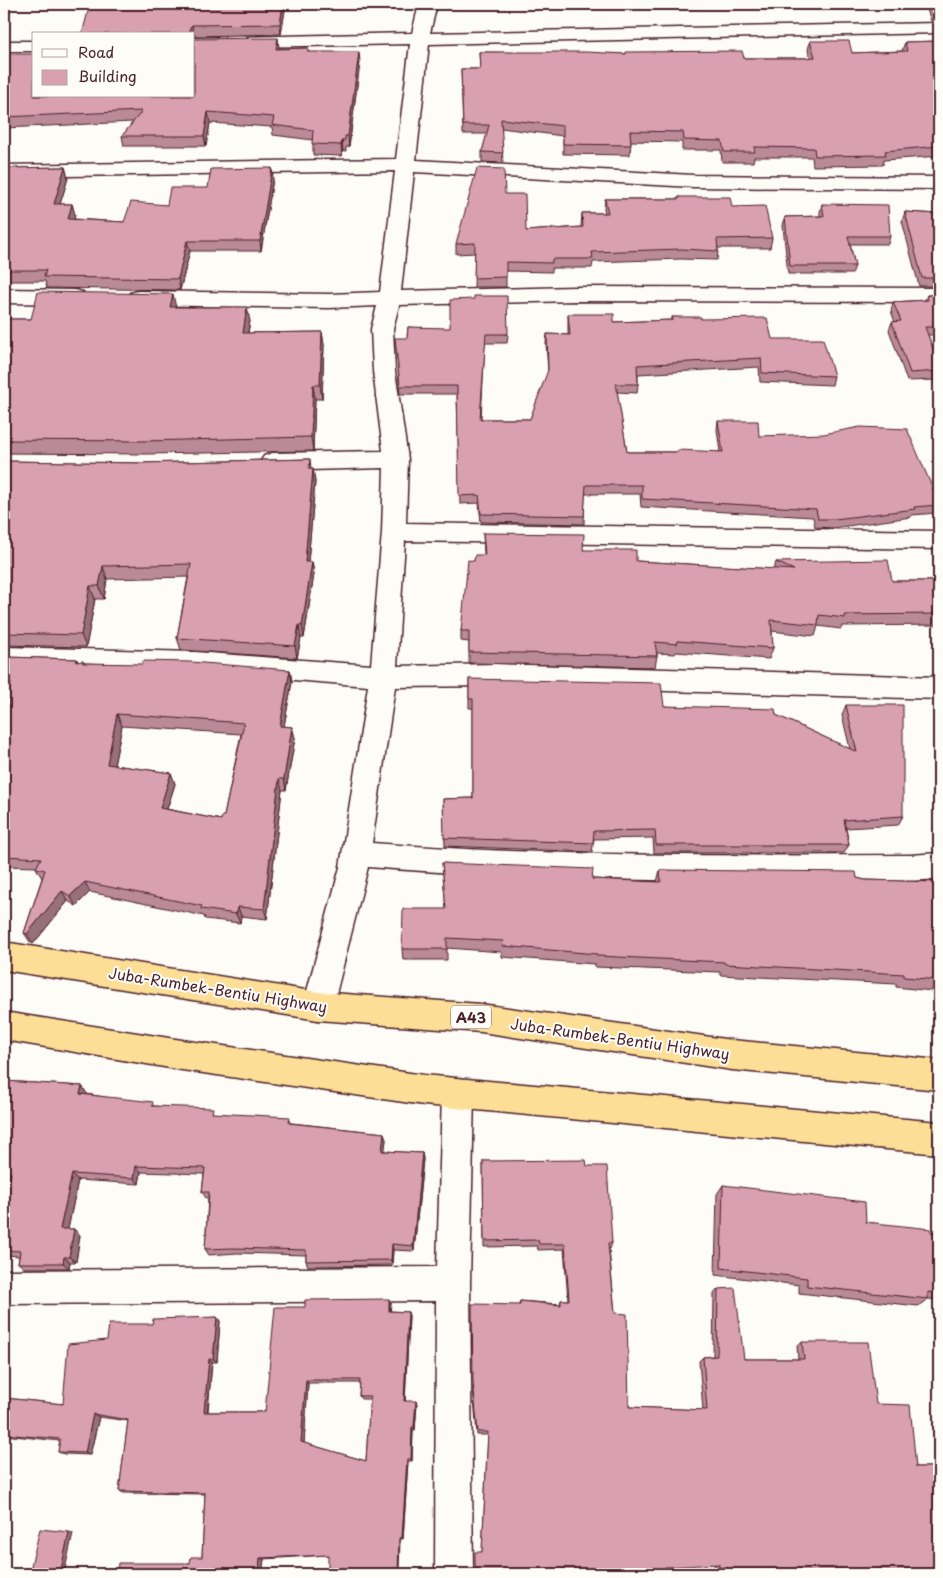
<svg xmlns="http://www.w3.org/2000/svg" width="943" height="1578" viewBox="0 0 943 1578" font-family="'Playpen Sans',sans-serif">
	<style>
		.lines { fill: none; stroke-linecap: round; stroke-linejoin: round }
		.minor-casing { stroke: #4a1f2b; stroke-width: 3 }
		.highway-casing { stroke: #4a1f2b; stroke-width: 3 }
		.minor { fill: #fdfcf7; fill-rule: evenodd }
		.highway { fill: #fcde96; fill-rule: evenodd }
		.wall { fill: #bb8a98; stroke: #4a1f2b; fill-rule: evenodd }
		.shaded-wall { fill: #98707c; stroke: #4a1f2b }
		.building { fill: #d9a0b1; stroke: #4a1f2b; fill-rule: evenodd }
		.labels { text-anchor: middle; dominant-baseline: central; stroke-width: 4; stroke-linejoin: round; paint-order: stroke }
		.shield { fill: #fdfcf7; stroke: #806168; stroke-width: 1 }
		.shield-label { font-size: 14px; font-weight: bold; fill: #4a1f2b }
		.street-label { font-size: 15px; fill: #4a1f2b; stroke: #fdfcf7 }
	</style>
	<rect width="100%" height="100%" fill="#fdfcf7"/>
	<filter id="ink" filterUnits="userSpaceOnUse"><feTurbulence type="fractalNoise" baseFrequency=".02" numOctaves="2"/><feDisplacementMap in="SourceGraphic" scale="10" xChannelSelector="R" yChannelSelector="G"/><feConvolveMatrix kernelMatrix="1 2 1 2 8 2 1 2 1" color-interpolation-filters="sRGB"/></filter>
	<g filter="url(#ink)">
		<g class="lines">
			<g class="minor-casing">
				<g id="minor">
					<path d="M419 4H437L430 33 939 23V33L429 44 416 160 693 175 939 177V189L693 187 414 172 401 291 575 287 939 288V302L575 301 399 305 393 329 395 371 408 459 406 523 939 531V549L405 541 397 666 497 664 939 677V699L497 686 395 687 372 843C551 857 730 856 910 855L939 853V879L910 881C729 882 549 882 368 867L333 1006 329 1016 318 1020 307 1016 303 1006 340 867 368 686 195 672 4 667V647L195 652 371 665 382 532 384 468 272 471 264 468 260 462 264 456 272 453 383 451 373 371 371 329 377 306 329 308 138 305 130 303 127 298 130 293 138 291 329 294 380 292 395 171 4 177V165L396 159 410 44 194 48V38L412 33Z"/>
					<rect x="4" y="41" width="30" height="10"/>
					<path d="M4 289 75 290 83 292 86 297 83 302 75 304 4 303Z"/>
					<path d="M458 1079 469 1083 474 1094 470 1284 473 1574H435L436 1301 4 1304V1270L437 1267 442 1094 447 1083Z"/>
				</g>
			</g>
			<g class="highway-casing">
				<g id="highway">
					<path d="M4 942 318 992 481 1004 732 1040 939 1060V1090L732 1070 481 1032 318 1020 4 970Z"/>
					<path d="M4 1012 182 1040 424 1075 939 1122V1154L424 1105 182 1070 4 1040Z"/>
				</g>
			</g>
			<use href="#minor" class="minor"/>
			<use href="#highway" class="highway"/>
		</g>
		<g class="wall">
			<path d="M286 4 281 34 194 36V34H82Z"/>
			<rect x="380" y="4" width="33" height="4"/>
			<path d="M470 4H526V6L470 5Z"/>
			<path d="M589 4H683H665V7H589Z"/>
			<path d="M925 4H939V21H931Z"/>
			<path d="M938 25H939V156L884 160 883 165 813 166 812 157H754L753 162H722L721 150H682V142L631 141 630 155 563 154V136L501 128 503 163 482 162V152L487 134H463L461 69H480L479 52 625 54 744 58H810L808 50 810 41 852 53 902 51 905 42 937 41 935 35Z"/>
			<path d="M308 48V52L360 62 349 147H346V151H343L342 156 313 155V140L273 135 272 127 210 123 206 146H124L122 136 133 122 4 128V54L34 96 279 49Z"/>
			<path d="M65 167 68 178 60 204H72L75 215 74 219 124 222 208 188 273 179 261 251H190L180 290 47 288 45 281H8L6 275H4V168Z"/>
			<path d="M505 194 526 231 581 227 582 213H605L604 209 605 199H678L679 197 732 207 772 238 770 248H718V251L717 260 680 259 593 262 592 268H552V272L506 271V287H474L475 253 456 254V244Z"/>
			<path d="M822 204 890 236 888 244H850L855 266 852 274H788L783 226 785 217 820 216V212Z"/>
			<path d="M905 212 939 214V286H919L902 221Z"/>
			<path d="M927 295H939V335H928L939 365V377L938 380 907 381 889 330 892 322H895L891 311 893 302 925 300Z"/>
			<path d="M176 307 250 321 248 333 322 332 324 345 322 399H315L313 451 146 454 4 453V319H31Z"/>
			<path d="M568 314 614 322 672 320V317L701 319 772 339 834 376 832 385 760 382 759 367 638 374V384L637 393 617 392 627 452H720L717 430 718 421 939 503V507L937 513 912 515 911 517 833 528 815 527 813 517 641 507 640 494H585L584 524 481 522 479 503 460 504 457 394H400L396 346 407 338 408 327 508 334 507 343H485L481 419H530L548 372 546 343 547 334 568 335Z"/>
			<path d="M310 459 311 469H313L315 482 308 562H312L314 574 304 638H301L297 658 181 650 177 638 188 577 107 579 104 599H95L86 647 4 645V461L142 463Z"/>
			<path d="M483 533 583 550 636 561 774 569 776 562 892 581H939V625L842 626 841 629 818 626 815 636 772 631 773 648 769 659 676 652 675 654 657 653V656L655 667 469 663V642L461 641V631L474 561 484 555Z"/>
			<path d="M4 657 77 659 78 662 83 661 84 663 290 670 292 682 284 726 292 727 295 738 286 790H282L267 919 241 916 240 923 205 919 204 916 90 892 76 906 68 901 33 944 30 942 24 933 42 878 36 868 37 867 4 866V725L8 704 7 701 10 690 7 685 4 686ZM122 726 241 734 224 816 221 820 167 809 175 784 171 773 114 765Z"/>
			<path d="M469 679 664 706 776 715 850 749 842 715 846 705 903 816 898 825 846 828 849 845 844 853H654L653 838 594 839 592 852 445 846 443 799 473 798V708H469Z"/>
			<path d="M442 863 592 879 657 882 660 870 857 878 865 880 939 882V1039H938L932 991 896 987V984L720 975V972L595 967V964L502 957V952L447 948V960H403L402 949 446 909Z"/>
			<path d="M4 1081 82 1086 87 1094 155 1106 292 1123 384 1133 386 1140 384 1151 422 1153 423 1159 414 1251 393 1250 392 1265 308 1266 306 1261V1255L237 1253 209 1255 205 1249 208 1198H206L202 1192 204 1174 141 1172 139 1184 78 1180 68 1229H74L80 1235 76 1262H70L69 1268H25L18 1263 19 1256 4 1255V1209L10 1179 4 1178Z"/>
			<path d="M483 1161 587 1166 612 1243 610 1249H609L615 1313 629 1407 703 1410 699 1361 703 1357 713 1356 714 1294 718 1289 744 1359H798L797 1346 802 1342 876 1404 916 1467H939V1555H937L939 1574H723L722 1568 715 1569 714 1564 482 1552 488 1435H477L473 1387 519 1305 520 1301 560 1304 561 1300H568L564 1249 538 1250 537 1246 484 1247Z"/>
			<path d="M723 1185 866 1222 939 1233V1300L928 1299 918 1306 799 1293V1285L715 1275 717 1194Z"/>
			<path d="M391 1303 390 1311 408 1312 409 1316 405 1401 417 1404 415 1430H413L412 1461H408L403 1539H400L328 1555 264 1559 262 1574H117L190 1563 202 1557 205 1494 124 1493 119 1491 128 1421 99 1417 90 1455 64 1454 58 1452 60 1441 4 1435V1398L63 1404 107 1340 152 1324 217 1317 220 1321 217 1362H212L208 1412H265L305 1307ZM308 1383H360L359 1396 361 1399H370L366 1461 304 1443Z"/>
			<path d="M939 1353V1388L935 1355Z"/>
		</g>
		<g class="shaded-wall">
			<path d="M283 4H286L281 34 280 24Z"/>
			<path d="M192 25 194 34H190V27Z"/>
			<path d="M278 38 279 48 277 60 276 49Z"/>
			<path d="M359 52 360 62 349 147 348 136Z"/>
			<path d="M208 112 210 123 206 146 204 136Z"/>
			<path d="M342 140 343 151 342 156 341 145Z"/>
			<path d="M65 167 68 178 57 214 54 204Z"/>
			<path d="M272 168 273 179 261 251 260 241Z"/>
			<path d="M72 204 75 215 71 229 68 219Z"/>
			<path d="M187 241 190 251 180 290 178 279Z"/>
			<path d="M173 294 176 308 170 307Z"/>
			<path d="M247 307 250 321 245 347 243 333Z"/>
			<path d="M322 332 324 345 322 399 320 385Z"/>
			<path d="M313 385 315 399 313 451 311 437Z"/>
			<path d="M313 469 315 482 307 574 305 562Z"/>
			<path d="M312 562 314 574 304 638 302 626Z"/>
			<path d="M103 566 107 579 104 599 99 586Z"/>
			<path d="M90 586 95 599 86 647 81 635Z"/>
			<path d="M299 625 301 638 297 658 295 646Z"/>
			<path d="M290 670 292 682 282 737 280 726Z"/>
			<path d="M117 714 122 726 112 775 107 764Z"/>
			<path d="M292 727 295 738 286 790 284 779Z"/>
			<path d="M171 773 175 784 164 818 160 808Z"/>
			<path d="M279 779 282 790 267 919 264 909Z"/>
			<path d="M85 882 90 892 76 906 70 896Z"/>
			<path d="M62 891 68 901 33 944 27 934Z"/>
			<path d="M238 907 241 916 240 923 236 914Z"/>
			<path d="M82 1086 87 1094 86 1101 80 1094Z"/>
			<path d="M384 1133 386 1140 384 1157 382 1151Z"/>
			<path d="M422 1153 423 1159 414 1251 413 1246Z"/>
			<path d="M136 1166 141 1172 139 1184 134 1178Z"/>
			<path d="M72 1174 78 1180 67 1234 60 1229Z"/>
			<path d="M74 1229 80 1235 76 1262 69 1257Z"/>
			<path d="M392 1244 393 1250 392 1265 391 1260Z"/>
			<path d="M64 1257 70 1262 69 1268 63 1263Z"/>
			<path d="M389 1299 391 1303 390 1315 389 1311Z"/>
			<path d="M408 1312 409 1316 405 1403 404 1401Z"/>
			<path d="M217 1317 220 1321 217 1362 213 1359Z"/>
			<path d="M209 1359 212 1362 207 1415 204 1412Z"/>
			<path d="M306 1380 308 1383 304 1444 301 1442Z"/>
			<path d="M416 1401 417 1404 415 1430 414 1427Z"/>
			<path d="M93 1414 99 1417 90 1455 85 1453Z"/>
			<path d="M412 1427 413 1430 412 1461 411 1459Z"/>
			<path d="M407 1459 408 1461 403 1539 402 1538Z"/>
			<path d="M69 1532 73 1533 64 1574H60Z"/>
			<path d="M399 1538 400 1539 399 1574H398Z"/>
			<path d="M260 1558 264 1559 262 1574H259Z"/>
		</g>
		<g class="building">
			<path d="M90 4H283L280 24 192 25 190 27V34H82Z"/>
			<path d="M931 4H939V12H934Z"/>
			<path d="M278 38 276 49 308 48V52H359L348 136H345V140H342L341 145 312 144 313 130 272 125 274 117 208 112 204 136H122L142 111 4 117V54H34V96H194V39Z"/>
			<path d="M810 41H849L852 53 907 51 905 42 939 41V146L885 151 886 155 815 156 814 148 754 147 755 152H724L722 141 684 140 683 132 630 131 631 145 563 144V126L501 119 503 153 482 152 489 125H463L461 69H480L479 52H586L626 54V52L742 51 744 58H803L815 57Z"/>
			<path d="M65 167 54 204H72L68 219 124 222 131 202 167 205 170 188H208L211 169 272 168 260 241H187L178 279 44 277 46 270H4L6 264H4V168Z"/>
			<path d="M477 168 504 169 505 194H525L526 231 583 227 582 213H608L605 199H679V197H730L732 207 765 206 772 238 717 239 718 251 682 249 592 252 593 259H552V263L506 262V277L474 278 475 243 456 244Z"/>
			<path d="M822 204 888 205 890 236H848L855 266H790L785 217 824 216Z"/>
			<path d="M905 212 939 214V278H922Z"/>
			<path d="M38 292 173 294 170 307H247L243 333 322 332 320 385H313L311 437 142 441 4 440V319H31Z"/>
			<path d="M927 295H939V327H925L939 365V371L910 373 892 322 901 321 893 302 928 300Z"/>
			<path d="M474 296H507L508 334H486L480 419H530L548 370 547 334 570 335 568 314H614V322L673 320 672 317H701V319L767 318 772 339H823L834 376 762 373 761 358 637 365 638 384H616L627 452H678V450L723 452 718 421H758L759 436 824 434 860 427 907 429 939 503V505L914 507 915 509 835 519H818L816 509 642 499V485H586L584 516 481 514 479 495 459 496 457 386H400L395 338H407L408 327 450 328V300L474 299Z"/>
			<path d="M310 459 309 469H313L305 562H312L302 626 299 625 295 646 177 638 191 564 103 566 99 586H90L81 635 4 633V461L142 463Z"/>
			<path d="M483 533 584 534 583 550H636V561L794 570 776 562 888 560 892 581H939V614L845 615V618L819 615 818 625 771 620 773 648 678 641 677 644 655 642 657 656 469 652V631H461L468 560 474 561 475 555H485Z"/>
			<path d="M4 657 77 659 76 662 83 661V663L142 664 143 661 191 662 290 670 280 726 292 727 284 779H279L264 909 238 907 236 914 201 909 202 906 85 882 70 896 62 891 27 934 24 933 45 870 36 868 41 858 4 856V725L9 701H7L11 684H7L9 673H4ZM117 714 244 723 224 816H222L221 820 160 808 171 773 107 764Z"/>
			<path d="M469 679 661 683 664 706 775 709 776 715 857 752 846 705H903V816L844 820 849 845H656L655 830 594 831 593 843 444 838 443 799 473 798V699H469Z"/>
			<path d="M442 863 593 869 592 879 661 882 660 870 856 872 857 878 865 880 939 882V980L904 977V974L725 964 724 962 597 956V954L502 946 503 941 447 938V949H402L403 909H446Z"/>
			<path d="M4 1081 82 1086 80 1094 153 1102 152 1106 213 1108 212 1113 290 1117 289 1123 384 1133 382 1151 422 1153 413 1246 392 1244 391 1260 306 1261V1250L233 1248 205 1249 209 1192H202L205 1168 136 1166 134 1178 72 1174 60 1229H74L69 1257H64L63 1263H18L20 1251 4 1250V1209L11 1173 4 1172Z"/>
			<path d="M586 1160 587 1166H607L612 1243H608L615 1313 627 1314 629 1407 707 1410 703 1357 717 1356 718 1289 735 1288 744 1359H804L802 1342H868L876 1404 910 1405 916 1467H939V1555H937L939 1574H727L726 1567 719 1568V1564L665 1567V1574H475V1552H482L488 1432H478L473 1383 472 1304 520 1305V1301L561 1305V1300H569L565 1244H539L538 1240 484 1241 483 1161Z"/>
			<path d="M723 1185 865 1202 866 1222 931 1229V1232L939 1233V1293L928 1292V1299L807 1286V1278L721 1268Z"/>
			<path d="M389 1299V1311L408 1312 404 1401H416L414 1427H412L411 1459H407L402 1538H399L398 1574H328V1555L260 1558 259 1574H117L118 1563H190L191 1557H202L205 1493 119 1491 128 1420 93 1414 85 1453 58 1452 60 1439 4 1434V1398L63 1404 68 1344 107 1340 109 1324H152L153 1319 217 1317 213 1359H209L204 1412H265L275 1307H305V1300ZM306 1380H360L359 1396H370L366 1461 301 1442Z"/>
			<path d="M40 1529 69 1532 60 1574H29Z"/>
		</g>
	</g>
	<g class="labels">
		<rect class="shield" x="451" y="1005.5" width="40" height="23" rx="4"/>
		<g class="shield-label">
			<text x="471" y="1017">A43</text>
		</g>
		<g class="street-label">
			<text transform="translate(218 989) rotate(9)">Juba-Rumbek-Bentiu Highway</text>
			<text transform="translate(620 1038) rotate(8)">Juba-Rumbek-Bentiu Highway</text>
		</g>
	</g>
	<rect width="943" height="1578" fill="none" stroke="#fdfcf7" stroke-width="20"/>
	<rect x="10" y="10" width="923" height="1558" fill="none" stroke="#4a1f2b" stroke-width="2" filter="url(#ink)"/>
	<rect x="32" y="32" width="162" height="65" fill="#fdfcf7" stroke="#b5a4a5"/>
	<rect x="42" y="49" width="25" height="8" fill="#fdfcf7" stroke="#b5a4a5"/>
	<text x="78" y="58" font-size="15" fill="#4a1f2b">Road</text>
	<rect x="42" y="70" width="25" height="15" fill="#d9a0b1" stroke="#b5a4a5"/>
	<text x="78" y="82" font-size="15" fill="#4a1f2b">Building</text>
</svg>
